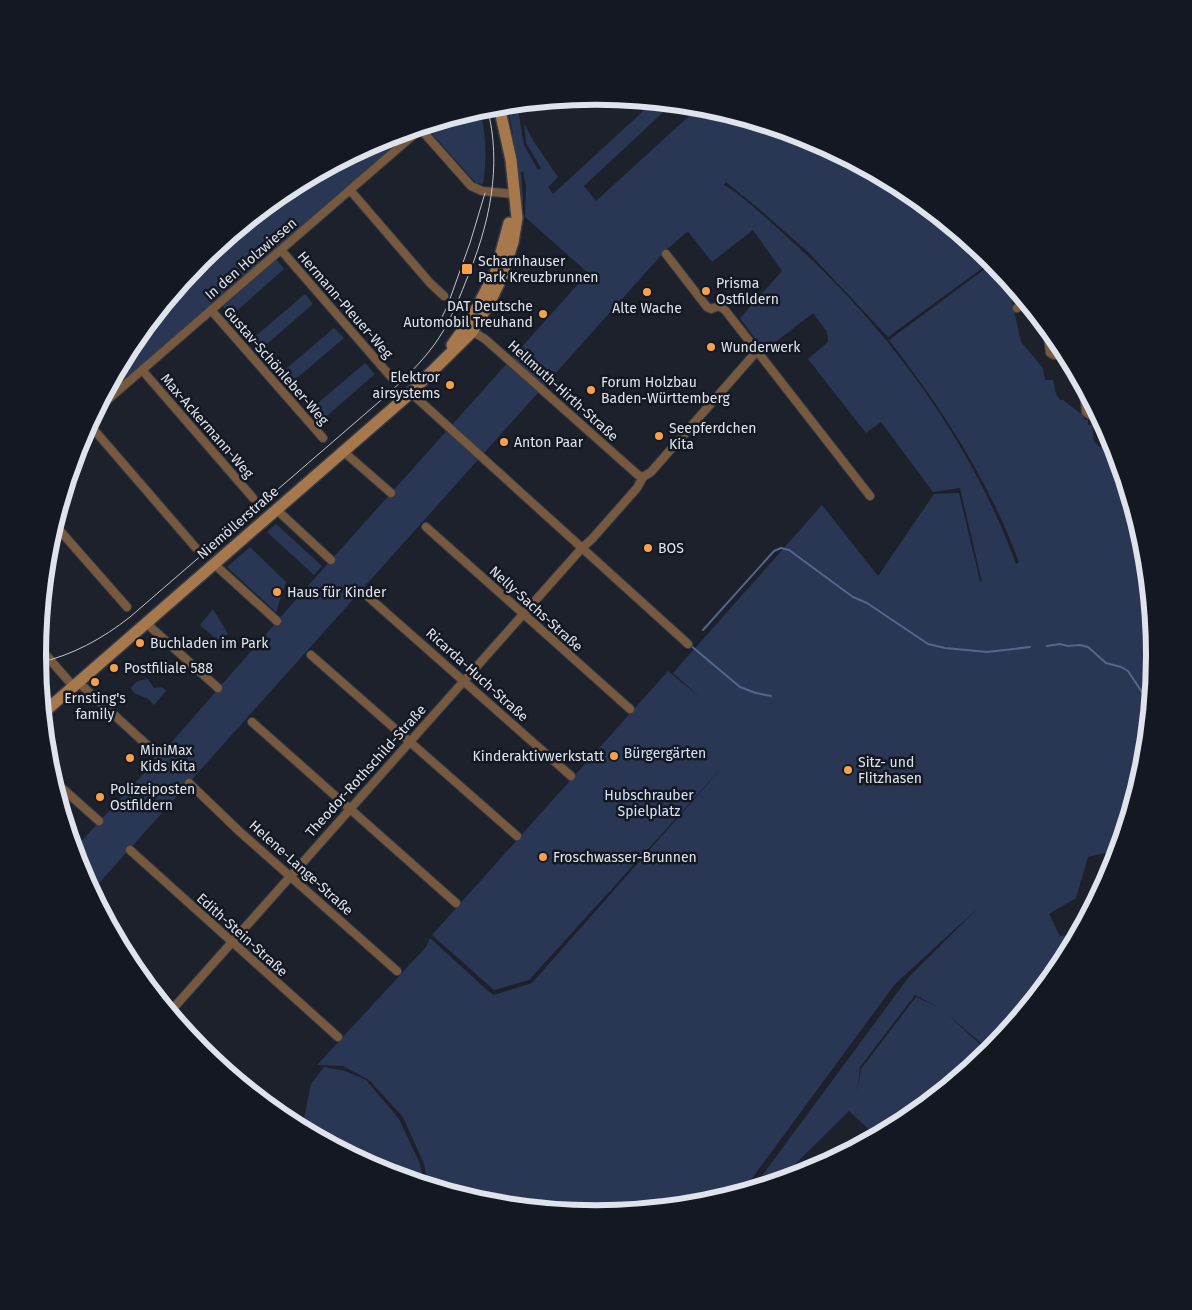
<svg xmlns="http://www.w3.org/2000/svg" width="1192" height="1310" viewBox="0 0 1192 1310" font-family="'Fira Sans',sans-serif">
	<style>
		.green { fill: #293755; fill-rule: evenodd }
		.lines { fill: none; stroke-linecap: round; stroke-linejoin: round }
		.stream { stroke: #54668b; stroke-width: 2 }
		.minor-casing { stroke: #373c47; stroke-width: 10 }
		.secondary-casing { stroke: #373c47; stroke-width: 14 }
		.minor { stroke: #77593f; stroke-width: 8 }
		.secondary { stroke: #a8784d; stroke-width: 11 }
		.tram { stroke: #c0c4cd; stroke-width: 1 }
		.poi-dot { fill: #f8a14a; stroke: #131822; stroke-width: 2 }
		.labels { text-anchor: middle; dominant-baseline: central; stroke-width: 5; stroke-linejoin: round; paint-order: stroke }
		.street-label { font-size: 14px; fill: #dfe3eb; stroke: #131822 }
		.poi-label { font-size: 14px; fill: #dfe3eb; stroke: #131822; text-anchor: start }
		.park-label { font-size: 14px; fill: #d6e2fc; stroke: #131822 }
		.rim { fill: none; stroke: #dfe3eb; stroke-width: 6 }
	</style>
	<rect width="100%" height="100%" fill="#1c212c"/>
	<g class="green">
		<path d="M653 102 672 104 584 186 596 201 699 107H705L810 139 907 191 992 261 888 337 809 253 758 208 726 182 724 185C742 195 768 220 785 235 885 324 970 438 1016 564L1019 562C988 479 943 410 889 340L993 263 1007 279 1021 342 1043 368 1045 380H1053L1056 394 1060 400H1063L1080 413H1082L1085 420H1088V425H1092L1094 441 1099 447H1105L1106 455 1109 461 1118 460 1122 474 1127 509 1132 508 1144 546 1154 655 1144 764 1118 850 1088 857 1076 898 1049 914 1060 936 1077 934 1060 966 998 1041 988 1049 947 1014 987 1051 995 1045 906 1120 886 1130 883 1128 885 1131 876 1136 849 1111 779 1180 753 1188 908 978 979 907 895 984 742 1192 705 1203 596 1213 487 1203 428 1185 424 1164 403 1117 369 1080 343 1066 317 1065 426 947 430 938 487 990 494 995 532 983 728 761 529 980 494 990 432 935 668 671 702 699 673 673 822 505 878 576 934 494 959 493 980 581 982 582 960 488 933 492 881 422 866 433 808 359 828 342 827 332 813 313 764 351 740 318 782 271 753 230 712 262 689 233 687 232 665 251 92 891 80 868 74 849 156 760 314 579 588 273 525 217 526 186 523 171 521 172 523 198 522 214 520 215V180L514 149 512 128 507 105 517 104 524 145 538 170 541 168 526 143 524 123 534 142 558 177 548 187 553 194ZM915 995 940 1008 916 997 861 1069 857 1093 860 1067Z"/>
		<path d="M480 109C486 135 487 159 483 184L476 183 425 126Z"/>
		<path d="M415 129 101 403 132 344 201 260 286 190 383 139Z"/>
		<path d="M276 259 284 269 231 316 223 307Z"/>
		<path d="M305 294 313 304 260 350 251 340Z"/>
		<path d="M334 328 344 338 290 384 281 373Z"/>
		<path d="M365 363 375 374 321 421 311 409Z"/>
		<path d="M276 524 322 566 314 575 267 532Z"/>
		<path d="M250 547 286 582 276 612 227 567Z"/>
		<path d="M213 609 228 634 217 640 200 625Z"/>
		<path d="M148 679 154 688 162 687 166 691 154 705 148 699 134 693 131 688C135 681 140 680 148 679Z"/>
		<path d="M324 1067 345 1071 366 1080 399 1119 420 1164 424 1184 382 1171 302 1128 311 1084Z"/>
	</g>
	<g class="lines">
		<g class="stream">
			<path d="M703 630 774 551 781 548 789 550 853 597 867 603 928 644 945 648 987 652 1030 647"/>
			<path d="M690 645 740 687 756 693 771 696"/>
			<path d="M1047 646 1060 644 1068 646 1080 645 1088 647 1106 663 1121 667 1128 671 1144 695 1150 699"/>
		</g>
		<g class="minor-casing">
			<g id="minor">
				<path d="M350 190 430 283 444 296"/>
				<path d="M281 250 391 377"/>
				<path d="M666 254 707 307 711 309 719 306 725 310 870 496"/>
				<path d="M1017 308 1020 306 1028 305"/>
				<path d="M211 310 323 438"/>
				<path d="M1047 329 1050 353 1054 355H1066"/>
				<path d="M470 330 485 339 638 475 643 477"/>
				<path d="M142 370 253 498"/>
				<path d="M1083 387 1086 412 1090 415 1098 416"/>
				<path d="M411 393 688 644"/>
				<path d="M97 409 418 131 424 133 471 186 482 191 514 194"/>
				<path d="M89 424 196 548"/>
				<path d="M344 452 391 493"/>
				<path d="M277 510 331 560"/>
				<path d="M55 525 127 607"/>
				<path d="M426 527 630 709"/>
				<path d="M214 564 277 621"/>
				<path d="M365 594 571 776"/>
				<path d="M146 623 218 688"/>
				<path d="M38 646 73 686"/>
				<path d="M311 655 517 836"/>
				<path d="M78 682 158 755"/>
				<path d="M252 722 456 903"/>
				<path d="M53 780 99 821"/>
				<path d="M189 783 240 832 397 971"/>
				<path d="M130 850 338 1037"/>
				<path d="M170 1012 582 548 592 539 637 488 643 477 651 472 757 351"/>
			</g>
		</g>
		<g class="secondary-casing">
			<g id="secondary">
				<path d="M452 345 472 317 496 271 509 223"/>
				<path d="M43 713 406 397 472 332 491 300 502 277 513 242 517 218 511 160 499 106"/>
			</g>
		</g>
		<use href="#minor" class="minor"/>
		<use href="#secondary" class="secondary"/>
		<g class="tram">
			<path d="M437 327 447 307 470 243 485 193"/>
			<path d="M38 663C73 655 102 639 130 617L387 395C403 380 420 364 434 345 448 326 457 304 466 281 489 226 503 166 487 107"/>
		</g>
	</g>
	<g class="poi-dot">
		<rect x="461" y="263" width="12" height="12" rx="2.5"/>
		<circle cx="706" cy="291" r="5"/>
		<circle cx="647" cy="292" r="5"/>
		<circle cx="543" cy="314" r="5"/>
		<circle cx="711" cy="347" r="5"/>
		<circle cx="450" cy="385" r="5"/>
		<circle cx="591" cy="390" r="5"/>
		<circle cx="659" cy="436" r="5"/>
		<circle cx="504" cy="442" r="5"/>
		<circle cx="648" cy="548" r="5"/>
		<circle cx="277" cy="592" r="5"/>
		<circle cx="140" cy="643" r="5"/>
		<circle cx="114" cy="668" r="5"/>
		<circle cx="95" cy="682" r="5"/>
		<circle cx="614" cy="756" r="5"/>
		<circle cx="130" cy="758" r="5"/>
		<circle cx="848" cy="770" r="5"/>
		<circle cx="100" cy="797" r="5"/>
		<circle cx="543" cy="857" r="5"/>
	</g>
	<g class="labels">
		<g class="street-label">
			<text transform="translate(251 259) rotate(-41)">In den Holzwiesen</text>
			<text transform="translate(345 305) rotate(49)">Hermann-Pleuer-Weg</text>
			<text transform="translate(276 366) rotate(49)">Gustav-Schönleber-Weg</text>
			<text transform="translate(563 391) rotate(42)">Hellmuth-Hirth-Straße</text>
			<text transform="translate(207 426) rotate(49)">Max-Ackermann-Weg</text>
			<text transform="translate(238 523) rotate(-41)">Niemöllerstraße</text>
			<text transform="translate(536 609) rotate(42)">Nelly-Sachs-Straße</text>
			<text transform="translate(477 675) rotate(42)">Ricarda-Huch-Straße</text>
			<text transform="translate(366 771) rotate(-48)">Theodor-Rothschild-Straße</text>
			<text transform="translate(301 868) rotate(42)">Helene-Lange-Straße</text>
			<text transform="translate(242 935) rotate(42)">Edith-Stein-Straße</text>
		</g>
		<g class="poi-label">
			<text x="478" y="261">Scharnhauser<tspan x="478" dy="16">Park Kreuzbrunnen</tspan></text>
			<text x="716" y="283">Prisma<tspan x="716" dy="16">Ostfildern</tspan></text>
			<text x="533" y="306" text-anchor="end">DAT Deutsche<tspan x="533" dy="16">Automobil Treuhand</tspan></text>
			<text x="647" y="308" text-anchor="middle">Alte Wache</text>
			<text x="721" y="347">Wunderwerk</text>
			<text x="440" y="377" text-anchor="end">Elektror<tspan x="440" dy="16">airsystems</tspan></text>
			<text x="601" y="382">Forum Holzbau<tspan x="601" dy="16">Baden-Württemberg</tspan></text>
			<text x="669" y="428">Seepferdchen<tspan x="669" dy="16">Kita</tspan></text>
			<text x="514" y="442">Anton Paar</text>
			<text x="658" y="548">BOS</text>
			<text x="287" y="592">Haus für Kinder</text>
			<text x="150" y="643">Buchladen im Park</text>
			<text x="124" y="668">Postfiliale 588</text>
			<text x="95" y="698" text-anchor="middle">Ernsting's<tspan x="95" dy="16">family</tspan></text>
			<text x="140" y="750">MiniMax<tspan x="140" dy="16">Kids Kita</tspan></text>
			<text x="604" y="756" text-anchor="end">Kinderaktivwerkstatt</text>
			<text x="858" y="762">Sitz- und<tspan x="858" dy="16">Flitzhasen</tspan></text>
			<text x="110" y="789">Polizeiposten<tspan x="110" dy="16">Ostfildern</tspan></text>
			<text x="553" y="857">Froschwasser-Brunnen</text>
		</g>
		<g class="park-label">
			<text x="665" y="753">Bürgergärten</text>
			<text x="649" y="795">Hubschrauber<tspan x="649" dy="16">Spielplatz</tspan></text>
		</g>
	</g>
	<path d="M0 0H1192V1310H0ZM46 655a550 550 0 1 1 1100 0a550 550 0 1 1-1100 0Z" fill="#131822" fill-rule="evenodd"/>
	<path class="rim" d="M46 655a550 550 0 1 1 1100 0a550 550 0 1 1-1100 0Z"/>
</svg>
